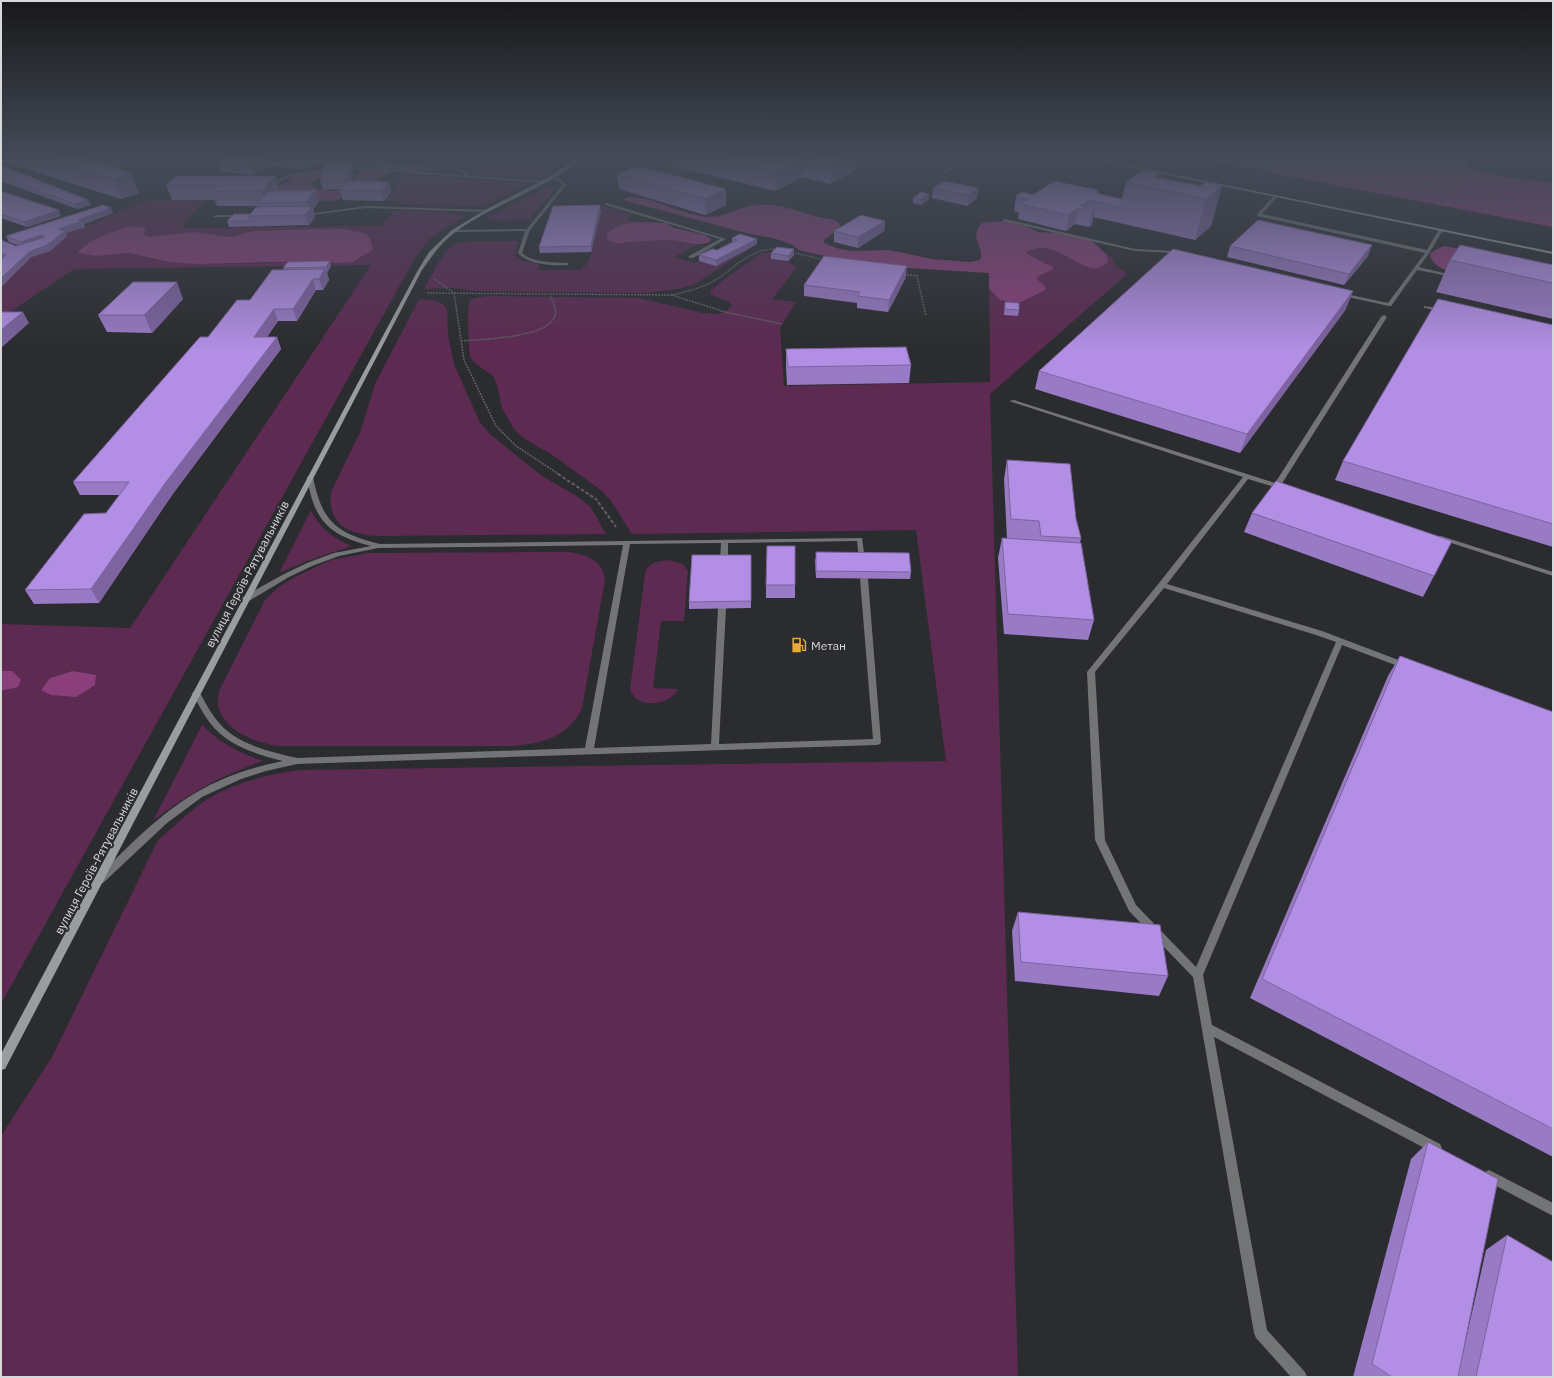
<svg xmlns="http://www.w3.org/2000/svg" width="1554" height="1378" viewBox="0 0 1554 1378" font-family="'IBM Plex Sans',sans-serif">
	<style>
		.green { fill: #5d2a52; fill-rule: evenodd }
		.forest { fill: #8b3f7a }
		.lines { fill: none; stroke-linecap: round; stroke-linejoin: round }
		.path-far1 { stroke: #616265; stroke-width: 1.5; stroke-dasharray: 2 1; stroke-linecap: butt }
		.path { stroke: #616265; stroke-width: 2; stroke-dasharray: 3.5 2; stroke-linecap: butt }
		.lane { fill: #737475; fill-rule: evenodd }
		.secondary { fill: #9a9d9e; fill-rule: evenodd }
		.wall { fill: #997ac4 }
		.shaded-wall { fill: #7d63a0 }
		.building { fill: #b28ee4; stroke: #7d63a0 }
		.labels { text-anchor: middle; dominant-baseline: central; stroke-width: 4; stroke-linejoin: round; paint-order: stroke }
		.street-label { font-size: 12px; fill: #d8d9db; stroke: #2b2c2f }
		.poi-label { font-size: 12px; fill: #d8d9db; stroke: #2b2c2f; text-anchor: start }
	</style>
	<rect width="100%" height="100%" fill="#2b2c2f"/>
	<g class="green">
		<path d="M454 157H571L541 178 534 179 481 175 463 166 448 164Z"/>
		<path d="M404 174 529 184 482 206 399 204 402 201H386Z"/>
		<path d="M549 186 556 188 529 219 492 220 487 218Z"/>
		<path d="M145 201H205L182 225 186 228 381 226 395 210 445 212 464 216 432 237 416 256 1 1004V691H6L12 671H1V624L130 628 371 265 74 269 7 314 1 316V287L31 257 50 251 62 234 85 227ZM133 226 145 228 143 235 150 237H230L254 231 312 229 275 263 199 264 169 262 129 253 97 256 78 252C85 240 119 229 133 226ZM71 671 95 676 51 695 41 690 50 678Z"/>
		<path d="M602 206 633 215 625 219 648 226 656 222 709 238 674 257 694 263 757 244 695 284 678 289 644 293 476 291 454 288 424 289C432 275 444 245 461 242L518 241 515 256 524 261 539 264 537 270H581L589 261Z"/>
		<path d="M989 226 1099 249 1112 257 1115 265 1127 274 990 394 1018 1377H1V1136L52 1057 158 840C175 826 191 808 211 797 237 782 269 774 299 770L946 761 916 530 632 534 611 501 602 491 554 456 525 439 514 429 502 408 497 385 493 376 476 364 470 357C469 347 466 309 470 301 473 297 483 297 488 296L639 298 703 313 716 314 725 312 732 306 728 301 711 295 710 292 723 280 762 253 777 252 771 259 788 261 796 268 772 299 796 302 780 328 784 386 990 382Z"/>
		<path d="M419 299 437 301 444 305 447 309 448 335 454 364 480 423 491 435 542 476 575 495 590 506 606 534 377 536C348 534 327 524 331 492L361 430 375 384Z"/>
		<path d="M311 510C320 529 333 537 351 546L307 561 279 573Z"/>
		<path d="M569 552C587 555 603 560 605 580L582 708C569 737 543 743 513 746H276C254 741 225 732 218 706 217 702 219 695 219 691L265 600 280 586 297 576 331 560 368 553Z"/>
		<path d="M668 560 683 564 688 571 684 621H661L653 688 678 689C670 706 636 710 630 689L645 574C648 562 659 561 668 560Z"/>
		<path d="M202 725C220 743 239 753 263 761 222 775 187 794 153 821Z"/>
	</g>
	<g class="forest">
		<path d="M1190 157H1468L1466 158 1467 167 1507 177 1553 183V227Z"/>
		<path d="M376 162 424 165 440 168C430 175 381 169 368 166L367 164Z"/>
		<path d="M321 169H326L322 177 310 183C322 195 335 190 351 189L356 174C364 170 384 165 391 172 384 177 375 177 371 186L334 201 315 200 277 189 280 185 289 181C291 171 312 170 321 169Z"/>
		<path d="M627 197C654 196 682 216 710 217 724 217 737 208 751 206 777 202 790 209 814 216 822 218 830 218 837 221L840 225 838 229 823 241 826 244 840 249 853 251 889 250 932 259 970 262 980 260C985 247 968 237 982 223L1004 221 1024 226 1038 232 1057 233 1092 241 1107 255 1108 262C1085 285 1059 233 1026 252L1027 254 1053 267 1052 270 1040 275 1036 279 1045 286V290L1021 302H1010L1000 300 989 288V273L862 265 799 250 791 244 773 238 750 234 623 200Z"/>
		<path d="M640 222 665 223 674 228 705 235 711 239 710 242C696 247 685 241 670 240 657 240 643 241 630 242 622 243 614 245 607 239V235C615 224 627 224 640 222Z"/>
		<path d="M133 226 146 228 143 235 150 237 194 232 230 237 254 231 312 229H344L366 234 370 239 373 250 352 262 341 263 306 261 199 264 169 262 129 253 97 256 78 253C85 240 119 229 133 226Z"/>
		<path d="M1444 246 1466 250 1454 274C1444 269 1432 266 1430 254L1435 250Z"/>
		<path d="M1 671H12L21 680 18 687 1 691Z"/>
		<path d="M72 671 96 675 95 685 76 697 51 695 41 690 50 678Z"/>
	</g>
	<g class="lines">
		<g class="path-far1">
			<path d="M1048 157 1070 161"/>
			<path d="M1230 157 1553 218"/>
			<path d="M1275 157 1553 210"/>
			<path d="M1530 157 1553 168"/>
			<path d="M509 164 518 157"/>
			<path d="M1256 176 1278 167 1288 157"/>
			<path d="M792 252 824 260"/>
			<path d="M904 274 917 276 926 316"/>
			<path d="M434 279 454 293 464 360 496 426 516 446 560 475"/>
			<path d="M427 293 672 295C686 292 701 288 714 281 735 268 750 248 777 249"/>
			<path d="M672 295 725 312 782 324"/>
			<path d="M461 341C482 339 544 338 554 318 558 311 553 302 550 295"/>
		</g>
		<path class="path" d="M558 474 596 499 616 527"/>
		<g class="lane">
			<path d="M121 157H137L135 158Z"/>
			<path d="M429 157C437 157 440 163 447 165 456 168 461 168 469 174L466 175 456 169 444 167Z"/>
			<path d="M969 157H974L945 173 942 172Z"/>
			<path d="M356 167 541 181 543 182 541 183 356 169 344 171 342 170Z"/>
			<path d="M332 170 333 172 290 176 276 184H269L267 183 274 182 289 174Z"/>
			<path d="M551 176H553L567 184 530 230 522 253C533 263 552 262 566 263H568V265C553 266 528 265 518 253L525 231 454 232 452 231 454 230 527 229 563 184 551 178Z"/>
			<path d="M1275 195 1278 196 1262 214 1427 250 1439 229H1443V230L1430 252 1419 267 1456 276 1454 277 1417 270 1391 306H1389L1339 295V294L1341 293 1388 303 1425 253 1257 216V214Z"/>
			<path d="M605 203H607L726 239 693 258H689V256L720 239 605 205Z"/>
			<path d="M366 206 487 210 489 211 487 212 366 208 303 216 301 215Z"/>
			<path d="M216 215H242L244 216 242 217H214V216Z"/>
			<path d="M1005 219 1135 249 1173 251 1183 254 1181 255 1173 253 1135 251 1003 221V220Z"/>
			<path d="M1424 306 1443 309 1446 311 1443 313 1426 308H1424Z"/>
			<path d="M1384 315 1387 317 1281 485 1285 487V489H1281L1248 479 1167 584 1322 631 1409 664 1410 666 1409 668H1403L1342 645 1203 975 1212 1025 1440 1144 1442 1148 1440 1152 1436 1154 1432 1152 1214 1037 1267 1330 1305 1372 1307 1377H1291L1256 1338 1254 1333 1193 977 1129 911 1095 840 1087 672 1159 583 1243 477 1009 401 1014 400 1275 483 1381 317ZM1164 588 1316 635 1336 642 1196 967 1136 905 1105 840 1095 672Z"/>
			<path d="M310 475 313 477C322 522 336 533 380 544L862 538 865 560 862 562 859 560 857 541 728 543V562L724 564 720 562 721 543 630 544 594 748 711 744 718 608 722 606 726 608 719 744 873 739 860 579 864 577 868 579 881 742 880 744 877 745 297 764 266 771 241 779 202 797 167 823 103 883 100 884 97 883 95 880 97 877C128 847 159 814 197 792 223 777 253 767 283 761 256 754 228 746 210 723 203 714 198 703 192 693L196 690 199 691C204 700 209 710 215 718 234 744 267 751 297 758L585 748 623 545 378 548 339 556 312 566 289 577 249 601H243L242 599 243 597 284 574 307 563 334 553 371 546C328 535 314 520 307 477Z"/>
			<path d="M1441 536 1553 572V576L1439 539V537Z"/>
			<path d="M1489 1170 1553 1203V1216L1485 1180 1483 1176 1485 1172Z"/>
		</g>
		<g class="secondary">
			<path d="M578 157H583C546 189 496 203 457 231 442 241 432 256 422 270L5 1069 1 1070V1054L418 270 429 252 452 230 485 210 551 176Z"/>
			<path d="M1081 157H1089L1553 252V254Z"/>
		</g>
	</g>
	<g class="wall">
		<path d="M1 157H117L120 166 115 168 139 193 121 199 1 161Z"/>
		<path d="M227 157H325L326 160 305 170 271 166 251 175 221 171 218 161Z"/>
		<path d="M672 157H856V170L830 184 803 177 775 191 672 166Z"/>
		<path d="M351 161 354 171 351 181 389 182 391 192 384 201 343 200 340 190V189L323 190 320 180Z"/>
		<path d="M1 165 91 205 77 209 1 181Z"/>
		<path d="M617 174 726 189V205L705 215 619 189Z"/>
		<path d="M176 176 280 191 319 201 313 209 315 217 309 225 229 227 227 221 250 214 259 207V206H217L215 200H172L166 185Z"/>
		<path d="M1158 178 1200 186H1222L1211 226 1195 240 1093 217 1092 225 1089 227 1075 224 1066 231 1018 219 1019 213 1014 211 1016 196 1098 190V194L1122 199 1126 182Z"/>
		<path d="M933 188H978L977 198 967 206 932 198Z"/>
		<path d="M1 191 61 216 27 227 1 218Z"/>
		<path d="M913 198 929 199 921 205 913 203Z"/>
		<path d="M601 211 591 252 540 253 539 247Z"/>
		<path d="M113 213 84 224 85 227 66 233 67 236 50 251 31 257 1 287V260L3 258 1 257V240L16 246 18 245 9 242 6 236Z"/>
		<path d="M885 221 884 231 858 248 834 242V231Z"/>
		<path d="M732 238 757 244 716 266 699 261V255L717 250 732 242Z"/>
		<path d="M1230 246 1368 256 1344 285 1227 257Z"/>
		<path d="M771 253 794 255 788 261 771 259Z"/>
		<path d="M1450 260 1553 265V319L1436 292Z"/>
		<path d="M331 266 327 273 329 280 323 290H316L297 321H278L267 337H277L281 349 172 495 99 603 34 604 25 590 106 513 120 495H80L73 482 208 337 284 270 283 268Z"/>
		<path d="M906 277 888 312 857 308V303L804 296V285Z"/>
		<path d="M183 299 152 333 107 332 98 315Z"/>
		<path d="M1005 302 1019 310 1018 316 1004 315Z"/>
		<path d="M1346 309 1240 453 1035 389 1039 371Z"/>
		<path d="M1553 325V547L1335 480 1343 461Z"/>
		<path d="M786 349 911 365 909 383 787 385 786 367Z"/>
		<path d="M1007 460 1076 519 1081 538 1080 543 1094 620 1088 640 1004 634 998 558 1002 538 1007 539 1004 479Z"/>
		<path d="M1252 513 1434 576 1423 597 1244 532Z"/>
		<path d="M795 546V598H766V585Z"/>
		<path d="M751 555V608L689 609V602Z"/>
		<path d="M815 559 911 572 910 579 816 578Z"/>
		<path d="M1400 656 1553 712V1157L1250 998 1388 676Z"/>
		<path d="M1018 912 1168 976 1159 996 1015 981 1012 931Z"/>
		<path d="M1428 1142 1462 1357 1486 1250 1507 1235 1553 1377H1353L1411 1159Z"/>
	</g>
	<g class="shaded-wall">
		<path d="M79 157H117L120 166 96 174Z"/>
		<path d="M266 157H269L271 166 251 175 248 166Z"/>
		<path d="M308 157H325L326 160 305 170 302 160Z"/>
		<path d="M845 157H856V170L830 184V164Z"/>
		<path d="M803 158V177L775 191V172Z"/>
		<path d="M351 161 354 171 349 189 346 179Z"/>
		<path d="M131 173 139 193 121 199 113 179Z"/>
		<path d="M1159 173 1155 189 1154 177Z"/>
		<path d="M276 176 280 191 265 203 262 191Z"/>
		<path d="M389 182 391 192 384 201 381 191Z"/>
		<path d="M1222 186 1211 226 1195 240 1206 199Z"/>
		<path d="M978 188 977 198 967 206 969 195Z"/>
		<path d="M726 189V205L705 215V199Z"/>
		<path d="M316 190 319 201 313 209 315 217 309 225 305 215 309 210 306 202Z"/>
		<path d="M929 194V199L921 205V199Z"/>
		<path d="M88 200 91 205 77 209 75 204Z"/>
		<path d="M1089 200 1087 210 1081 206Z"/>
		<path d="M600 205 601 211 591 252V246Z"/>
		<path d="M111 208 113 213 84 224 85 227 66 233 67 236 50 251 31 257 1 287V278L29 252 59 229 78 220Z"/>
		<path d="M1078 208 1075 224 1066 231 1069 215Z"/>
		<path d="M1095 209 1092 225 1089 227 1092 211Z"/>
		<path d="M59 210 61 216 27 227 24 222Z"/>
		<path d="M885 221 884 231 858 248V237Z"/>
		<path d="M41 235 44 241 23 247 21 242Z"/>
		<path d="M757 239V244L716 266V260Z"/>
		<path d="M1372 245 1368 256 1344 285 1349 274Z"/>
		<path d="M794 249V255L788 261V256Z"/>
		<path d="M330 261 331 266 327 273 326 267Z"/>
		<path d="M907 266 906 277 888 312 889 300Z"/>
		<path d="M325 269 329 280 323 290 319 279Z"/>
		<path d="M313 279 316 290 297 321 293 309Z"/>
		<path d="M177 282 183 299 152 333 144 315Z"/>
		<path d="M1353 291 1346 309 1240 453 1247 434Z"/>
		<path d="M274 309 278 321 258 349 254 337Z"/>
		<path d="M23 312 29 323 1 348V330Z"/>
		<path d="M277 337 281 349 172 495 99 603 91 589 166 482Z"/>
	</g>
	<g class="building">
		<path d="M42 157H80L131 173 113 179Z"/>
		<path d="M227 157H266L248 166 218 161Z"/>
		<path d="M277 157H308L302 160Z"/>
		<path d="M715 157H845L830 164 803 158 775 172Z"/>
		<path d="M351 161 346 179 320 180 326 162Z"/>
		<path d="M1 165 88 200 75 204 1 177Z"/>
		<path d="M639 166 726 189 705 199 617 174Z"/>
		<path d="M1143 170 1159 173 1154 177 1200 186 1205 182 1222 186 1206 199 1126 182Z"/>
		<path d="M176 176H276L262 191H212L218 185H166Z"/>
		<path d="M348 181 389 182 381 191 340 190Z"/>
		<path d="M944 181 978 188 969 195 933 188Z"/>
		<path d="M1054 181 1098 190 1095 193 1122 199 1120 207 1089 200 1081 206 1095 209 1092 211 1078 208 1069 215 1020 204 1028 199 1016 196 1022 192 1033 195Z"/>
		<path d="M316 190 306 202 258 203 269 191Z"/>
		<path d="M1 191 59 210 24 222 1 214Z"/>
		<path d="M921 192 929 194 921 199 913 198Z"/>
		<path d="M103 205 111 208 78 220 82 221 59 229 65 231 47 245 29 252 1 278V260L6 255 1 253V240L16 246 45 237 41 235 21 242 6 236Z"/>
		<path d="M600 205 591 246 539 247 553 206Z"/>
		<path d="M312 206 305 215 249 216 256 207Z"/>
		<path d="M234 214H250L249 216 250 221H227Z"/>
		<path d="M861 215 885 221 858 237 834 231Z"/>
		<path d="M1258 220 1372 245 1349 274 1230 246Z"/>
		<path d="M740 234 757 239 716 260 699 255 712 249 717 250 737 240 732 238Z"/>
		<path d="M1460 245 1553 265V283L1450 260Z"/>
		<path d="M777 247 794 249 788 256 771 253Z"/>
		<path d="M1173 249 1353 291 1247 434 1039 371Z"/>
		<path d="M824 256 907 266 889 300 858 296 860 292 804 285Z"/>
		<path d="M330 261 326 267 283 268 288 262Z"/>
		<path d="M325 269 319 279H313L293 309H274L254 337H277L166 482 91 589 25 590 84 514 106 513 129 482H73L200 337H208L237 300H250L272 270Z"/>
		<path d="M133 282H177L144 315H98Z"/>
		<path d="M1438 299 1553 325V524L1343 461Z"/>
		<path d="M1005 302 1019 303V310L1005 309Z"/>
		<path d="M1 312H23L1 330Z"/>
		<path d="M906 347 911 365 788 367 786 349Z"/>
		<path d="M1007 460 1070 464 1076 519 1081 538 1041 536 1039 521 1011 519Z"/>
		<path d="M1276 481 1452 541 1434 576 1252 513Z"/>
		<path d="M1002 538 1081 543 1094 620 1008 614Z"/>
		<path d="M767 546H795V585H766Z"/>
		<path d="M816 552 909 553 911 572 816 571Z"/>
		<path d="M692 555H751V601L689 602Z"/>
		<path d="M1400 656 1553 712V1129L1262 979Z"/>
		<path d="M1018 912 1160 925 1168 976 1021 962Z"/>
		<path d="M1428 1142 1498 1179 1458 1377H1392L1372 1364Z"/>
		<path d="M1507 1235 1553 1262V1377H1476Z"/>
	</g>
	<linearGradient id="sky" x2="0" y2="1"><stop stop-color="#18181a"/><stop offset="0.45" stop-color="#444b58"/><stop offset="1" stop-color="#444b58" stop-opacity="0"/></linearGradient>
	<rect width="1554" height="350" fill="url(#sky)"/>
	<defs>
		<g id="fuel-bare" transform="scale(1.2)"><path d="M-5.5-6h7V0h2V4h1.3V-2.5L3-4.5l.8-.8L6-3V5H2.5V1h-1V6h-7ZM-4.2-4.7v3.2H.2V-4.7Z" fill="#e9aa38" stroke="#2b2c2f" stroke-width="2.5" paint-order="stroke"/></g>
	</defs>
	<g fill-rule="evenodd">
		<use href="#fuel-bare" x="799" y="645"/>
	</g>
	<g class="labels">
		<g class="street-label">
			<text transform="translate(247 574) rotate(-62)">вулиця Героїв-Рятувальників</text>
			<text transform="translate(96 861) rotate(-62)">вулиця Героїв-Рятувальників</text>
		</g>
		<g class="poi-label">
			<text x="811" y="645">Метан</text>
		</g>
	</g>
	<rect width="1554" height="1378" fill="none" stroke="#d8d9db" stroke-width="4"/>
</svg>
